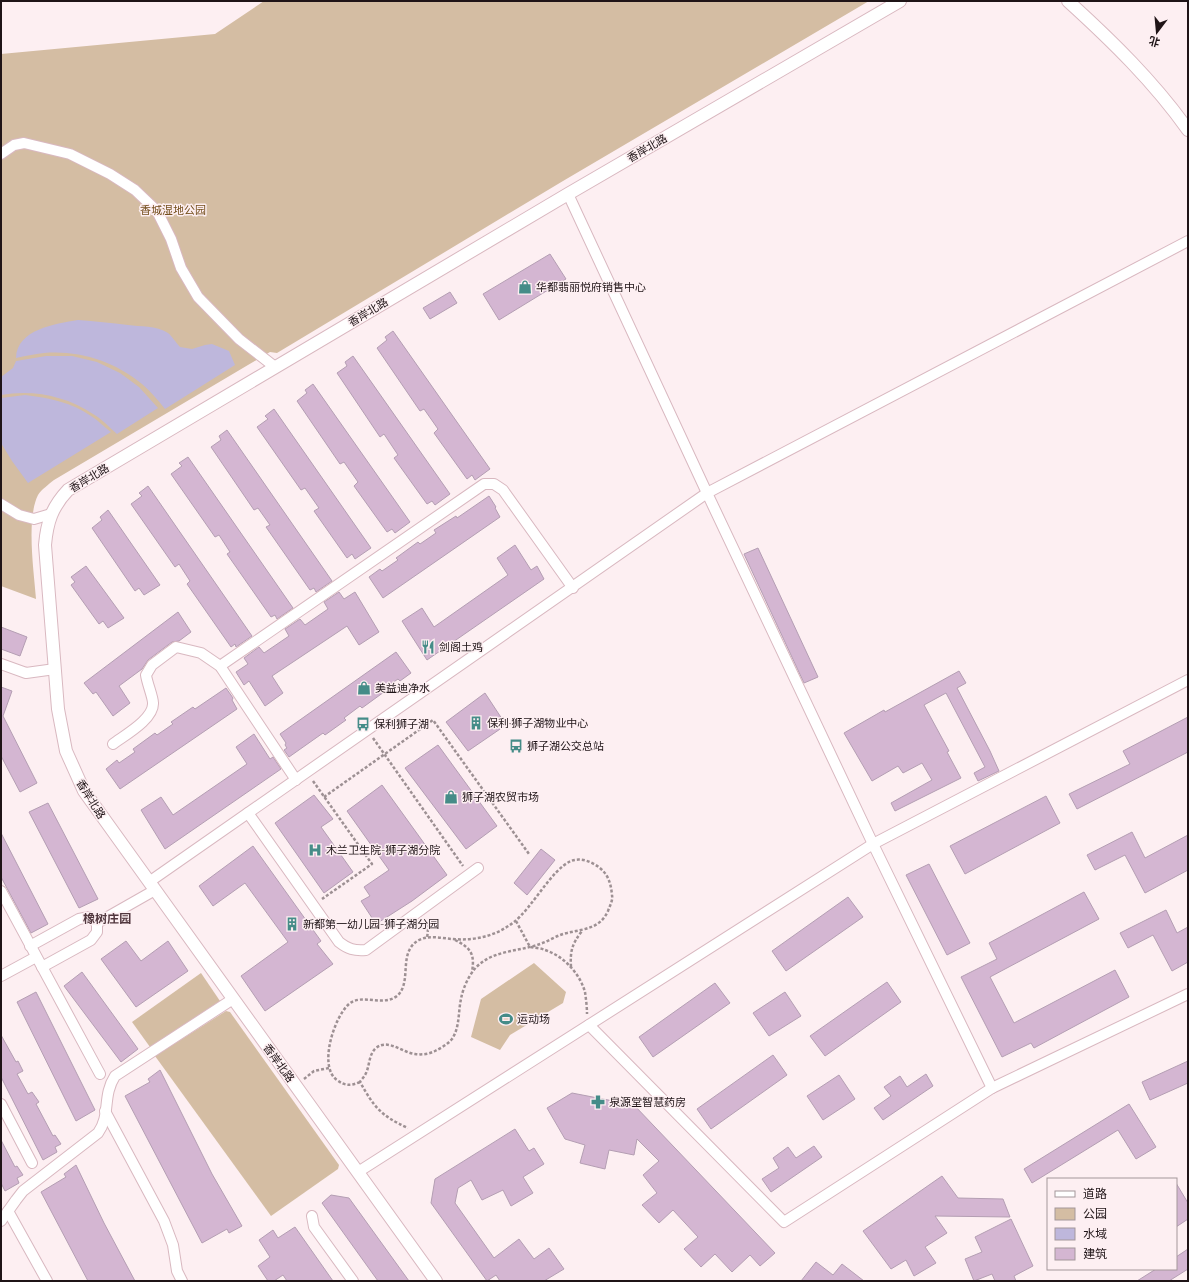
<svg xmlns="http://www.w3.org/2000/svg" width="1189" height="1282" viewBox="0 0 1189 1282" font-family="Quicksand,'Noto Sans SC',sans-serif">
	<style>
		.green { fill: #d4bda3 }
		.water { fill: #beb7dc }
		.building { fill: #d4b6d2; stroke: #b49eb3 }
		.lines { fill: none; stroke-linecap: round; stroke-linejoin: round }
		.minor-casing { stroke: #d9b8c0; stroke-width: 12 }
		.tertiary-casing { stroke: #d9b8c0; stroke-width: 14 }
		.path { stroke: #9d9093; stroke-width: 2.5; stroke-dasharray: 3 2; stroke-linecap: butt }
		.minor { stroke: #fff; stroke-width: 10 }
		.tertiary { stroke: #fff; stroke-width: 12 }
		.labels { text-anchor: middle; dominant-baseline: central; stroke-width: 3; stroke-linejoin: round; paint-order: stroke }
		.street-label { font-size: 11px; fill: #1f1417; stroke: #fdeff2 }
		.park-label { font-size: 11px; fill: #744f1d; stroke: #fdeff2 }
		.poi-label { font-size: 11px; fill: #1f1417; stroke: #fdeff2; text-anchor: start }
		.neighbourhood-label { font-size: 12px; font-weight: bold; fill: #51373e; stroke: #fdeff2 }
	</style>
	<rect width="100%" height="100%" fill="#fdeff2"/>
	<g class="green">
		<path d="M264 1H869L563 181 277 353 270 352 54 480C49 484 41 490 38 495 26 519 34 572 36 599L1 586V54L215 34Z"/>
		<path d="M534 963 566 992 563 1003 510 1035 500 1050 471 1037 481 999Z"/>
		<path d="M201 973 220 1001 150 1047 132 1022Z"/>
		<path d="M226 1011 230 1012 339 1165 338 1169 271 1216 155 1056Z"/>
	</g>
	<g class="water">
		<path d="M78 320C95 321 111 323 128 325 140 327 156 325 168 333 172 336 176 343 180 347L192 349 205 345 212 344 229 351 235 365 165 409C158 400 150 391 142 384 114 361 79 350 44 353 34 354 25 356 16 358 17 329 55 324 78 320Z"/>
		<path d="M46 356H72L97 362 120 373 139 387 158 408 117 434C109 427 102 419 93 414 67 396 32 389 1 395V377L13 368 16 361Z"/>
		<path d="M25 395C49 398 71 402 91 416 98 420 104 427 111 432L28 483 12 461 1 443V398Z"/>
	</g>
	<g class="building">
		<path d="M550 254 566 279 499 320 483 294Z"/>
		<path d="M450 292 457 303 430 319 423 308Z"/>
		<path d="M393 331 490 469 475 480 472 475 467 479 434 433 438 429 424 409 420 411 377 348 387 340 385 337Z"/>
		<path d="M353 356 450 494 435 505 432 501 427 504 394 458 398 455 384 434 380 437 337 373 347 366 345 362Z"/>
		<path d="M313 384 410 522 395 533 392 529 387 532 354 486 358 482 344 462 340 464 297 401 307 393 305 390Z"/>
		<path d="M274 409 371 548 355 559 352 554 347 558 314 511 319 508 305 488 301 490 257 427 268 419 265 416Z"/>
		<path d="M227 430 332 581 316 592 314 588 310 590 266 527 270 525 258 508 254 510 211 447 221 440 219 436Z"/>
		<path d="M188 457 293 608 277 619 275 615 271 617 227 554 230 552 219 535 215 537 171 474 182 466 179 463Z"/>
		<path d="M148 486 252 636 236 647 235 644 231 647 187 584 190 581 179 564 175 567 131 504 142 496 139 493Z"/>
		<path d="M489 496 496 507 495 508 500 517 383 598 369 577 380 569 382 571 398 560 396 558 418 542 420 544 436 533 434 530 456 516 457 518Z"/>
		<path d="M108 510 160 585 144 595 139 588 135 591 92 528 102 520 100 517Z"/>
		<path d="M515 545 531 570 537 566 544 579 427 660 402 621 422 608 434 627 508 575 497 558Z"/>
		<path d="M758 548 818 677 804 683 744 554Z"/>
		<path d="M86 566 124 618 108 628 103 621 99 624 71 585 75 582 71 577Z"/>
		<path d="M339 592 344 599 355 592 379 632 359 645 347 626 272 676 283 693 265 706 249 681 244 685 236 672 248 664 244 658 259 647 264 653 289 636 285 629 300 619 305 625 328 609 324 602Z"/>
		<path d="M178 612 191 632 179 641 172 642 148 660 142 669 119 686 130 703 113 716 96 692 93 694 84 683Z"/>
		<path d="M1 627 27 637 20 656 1 649Z"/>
		<path d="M396 652 411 673 400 681 398 679 382 690 384 692 362 708 360 706 344 718 346 720 325 735 323 733 289 757 284 750 287 748 285 745 286 743 280 734Z"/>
		<path d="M959 671 966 683 957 688 990 751 999 771 978 781 974 773 985 767 946 693 924 705 949 751 947 752 961 778 895 811 891 803 932 780 922 763 903 773 898 766 872 781 844 733 884 710 885 712Z"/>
		<path d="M1 687 12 691 3 716 37 783 20 792 1 756Z"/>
		<path d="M226 688 233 698 232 700 237 709 120 789 106 769 117 760 119 763 135 752 133 749 155 733 157 735 173 724 171 722 193 707 195 709Z"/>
		<path d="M485 693 506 725 468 751 446 722Z"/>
		<path d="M1188 717V752L1077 809 1069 794 1130 764 1123 751Z"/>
		<path d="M254 734 270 759 273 757 281 769 165 849 141 810 161 797 173 815 247 764 236 747Z"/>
		<path d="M438 745 497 826 466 849 405 768Z"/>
		<path d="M382 785 447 875 412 901 376 924 361 901 370 896 364 887 389 870 347 811Z"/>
		<path d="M314 795 333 819 321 827 353 872 324 893 275 823Z"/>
		<path d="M1046 796 1060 823 965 874 950 846Z"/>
		<path d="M48 803 98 899 79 908 29 812Z"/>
		<path d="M1132 832 1145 858 1188 835V870L1145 893 1125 855 1095 870 1087 855Z"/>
		<path d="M1 833 48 924 31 933 1 877Z"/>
		<path d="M253 846 321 941 317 944 333 964 265 1011 241 976 288 942 245 883 213 906 199 886Z"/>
		<path d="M541 849 555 860 527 895 514 883Z"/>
		<path d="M929 864 970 943 947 955 906 875Z"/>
		<path d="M1084 892 1099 919 990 977 1014 1023 1115 970 1129 997 1034 1048 1031 1043 1002 1057 961 977 997 959 989 943Z"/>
		<path d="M848 897 863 917 786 971 772 951Z"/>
		<path d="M1166 910 1177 933 1188 927V962L1172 971 1153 935 1128 948 1120 933Z"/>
		<path d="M126 941 141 961 168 941 188 971 136 1007 101 959Z"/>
		<path d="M82 972 138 1049 121 1062 64 986Z"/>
		<path d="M887 982 901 1002 825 1056 810 1036Z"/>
		<path d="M715 983 730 1003 653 1057 639 1037Z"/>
		<path d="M36 992 95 1110 76 1121 17 1002Z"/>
		<path d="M785 992 801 1016 769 1036 753 1013Z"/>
		<path d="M1 1035 16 1062 18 1061 23 1071 17 1074 28 1094 32 1092 39 1102 36 1104 53 1136 55 1135 61 1144 55 1147 57 1152 43 1160 1 1077Z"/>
		<path d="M773 1055 787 1075 711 1129 697 1109Z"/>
		<path d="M1188 1061V1083L1150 1100 1142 1082Z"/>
		<path d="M160 1070 212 1174 242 1226 229 1233 227 1229 202 1243 125 1096 150 1082 148 1079Z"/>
		<path d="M926 1074 933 1086 883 1120 874 1108 891 1096 884 1087 900 1076 907 1087Z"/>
		<path d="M839 1075 855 1099 823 1120 807 1096Z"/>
		<path d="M572 1093 634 1105 775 1253 760 1266 750 1255 732 1272 715 1254 701 1267 684 1249 698 1237 673 1210 659 1223 642 1205 657 1193 643 1175 659 1161 637 1139 634 1155 609 1150 605 1169 580 1163 585 1145 565 1139 547 1108Z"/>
		<path d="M1129 1104 1156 1147 1136 1159 1118 1130 1032 1183 1024 1169Z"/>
		<path d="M515 1129 529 1151 534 1148 544 1164 523 1177 533 1193 511 1206 503 1190 482 1200 471 1180 458 1188 455 1203 494 1258 519 1239 534 1259 549 1248 564 1269 544 1281H500L496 1275 487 1281 431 1203 435 1179Z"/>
		<path d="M1 1140 15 1167 17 1166 23 1175 17 1178 19 1183 5 1191 1 1183Z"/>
		<path d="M814 1146 822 1157 771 1192 762 1179 779 1168 773 1158 788 1147 796 1158Z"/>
		<path d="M76 1165 104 1223 135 1281H88L41 1192 66 1177 64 1174Z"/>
		<path d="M942 1176 958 1198 1003 1199 1010 1217 935 1216 947 1233 925 1247 936 1263 914 1276 906 1260 891 1269 863 1231Z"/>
		<path d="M1176 1183 1188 1203V1219L1176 1227Z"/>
		<path d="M331 1195 349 1198 409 1281H378L322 1203Z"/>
		<path d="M1011 1219 1033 1266 1014 1276 1016 1281H995L992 1274 974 1281 965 1259 982 1252 975 1237Z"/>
		<path d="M295 1227 333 1281H287L283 1275 274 1281H268L258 1266 270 1257 259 1240 273 1230 278 1238Z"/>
		<path d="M1188 1249V1269L1169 1281H1137L1156 1269H1176V1257Z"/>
		<path d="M816 1262 833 1275 842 1264 864 1281H801Z"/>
	</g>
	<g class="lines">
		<g class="minor-casing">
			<g id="minor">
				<path d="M1 154 14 145 24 143 70 154 110 174 135 190 157 211 171 239 181 268 198 297 239 339 275 367"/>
				<path d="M568 194 707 493 873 844 992 1088"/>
				<path d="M1 504 19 515 34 519 51 514"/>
				<path d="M1 664 26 673 55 669"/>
				<path d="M220 666 484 484H494L503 490 573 588"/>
				<path d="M113 744C125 735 154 719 153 703 153 697 147 683 146 675L152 665 176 647 201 653 220 666 296 780"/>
				<path d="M248 813 339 942C348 949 354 951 366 950L478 868"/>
				<path d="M149 882 707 493 1188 241"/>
				<path d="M1 891 100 1074"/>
				<path d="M97 923 155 890"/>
				<path d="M30 946 79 919 89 917 97 923"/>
				<path d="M42 967 91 940 97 932V923"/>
				<path d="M1 976 36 957"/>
				<path d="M589 1025 784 1222 992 1088 1188 994"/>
				<path d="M1 1104 32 1163"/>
				<path d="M105 1111 164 1221 173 1245 177 1271 182 1281"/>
				<path d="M358 1172 873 844 1188 680"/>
				<path d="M8 1211 47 1281"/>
				<path d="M312 1216 314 1227 353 1281"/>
				<path d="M1 1221 16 1200 23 1191 98 1133C111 1115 102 1096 115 1076L233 999"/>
			</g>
		</g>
		<g class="tertiary-casing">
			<g id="tertiary">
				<path d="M1068 1C1112 41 1154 82 1188 130"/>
				<path d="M436 1281 84 791 66 751 58 709 45 545C47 522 52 507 68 490L568 194 900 1"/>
			</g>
		</g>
		<g class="path">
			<path d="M373 738 463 866"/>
			<path d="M313 781 372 864 322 899"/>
			<path d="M324 797 433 720 529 854"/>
			<path d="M424 920C429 925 428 931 427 938"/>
			<path d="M516 921 530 947C535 948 541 948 545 950 564 956 580 974 585 992 586 999 587 1007 587 1014"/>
			<path d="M455 940C471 948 475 954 472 972"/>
			<path d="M571 967C570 951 572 944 582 931"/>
			<path d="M304 1079 314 1071 329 1068"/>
			<path d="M360 1082C351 1086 345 1086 337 1080 318 1067 334 1017 349 1004 361 993 383 1007 397 996 413 982 397 952 419 940 429 935 441 938 452 939 475 941 496 936 514 922 532 908 552 869 571 861 581 857 593 862 601 869 609 876 611 885 612 895 613 901 610 905 608 911 600 929 583 929 567 933 557 935 549 941 540 944 521 951 498 950 481 963 471 970 463 987 461 999 458 1012 460 1027 452 1039 448 1044 441 1048 435 1051 429 1054 422 1055 415 1054 403 1053 388 1038 376 1048 368 1055 370 1067 365 1075 365 1076 360 1081 360 1082 374 1107 381 1116 408 1128"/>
		</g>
		<use href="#minor" class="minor"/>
		<use href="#tertiary" class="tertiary"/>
	</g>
	<defs>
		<g id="shop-bare" transform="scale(1.08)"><path d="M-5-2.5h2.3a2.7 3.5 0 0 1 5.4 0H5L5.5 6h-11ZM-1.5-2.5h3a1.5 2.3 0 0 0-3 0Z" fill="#458c88" stroke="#fdeff2" stroke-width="2.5" paint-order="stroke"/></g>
		<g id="restaurant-bare" transform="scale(1.08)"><path d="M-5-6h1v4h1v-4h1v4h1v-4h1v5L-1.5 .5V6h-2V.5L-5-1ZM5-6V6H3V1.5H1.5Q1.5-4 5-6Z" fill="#458c88" stroke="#fdeff2" stroke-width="2.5" paint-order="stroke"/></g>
		<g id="building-bare" transform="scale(1.08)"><path d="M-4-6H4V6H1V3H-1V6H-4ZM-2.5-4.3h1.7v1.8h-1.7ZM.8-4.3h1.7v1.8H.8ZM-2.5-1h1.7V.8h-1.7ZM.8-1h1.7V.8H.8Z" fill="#458c88" stroke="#fdeff2" stroke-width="2.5" paint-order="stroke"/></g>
		<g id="bus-bare" transform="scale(1.08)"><path d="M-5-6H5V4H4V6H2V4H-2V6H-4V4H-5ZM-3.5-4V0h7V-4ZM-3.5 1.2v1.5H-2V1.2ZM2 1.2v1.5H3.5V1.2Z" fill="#458c88" stroke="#fdeff2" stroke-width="2.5" paint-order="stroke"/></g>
		<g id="hospital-bare" transform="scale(1.08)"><path d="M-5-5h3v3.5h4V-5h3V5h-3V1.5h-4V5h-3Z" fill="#458c88" stroke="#fdeff2" stroke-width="2.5" paint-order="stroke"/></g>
		<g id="stadium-bare" transform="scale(1.08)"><path d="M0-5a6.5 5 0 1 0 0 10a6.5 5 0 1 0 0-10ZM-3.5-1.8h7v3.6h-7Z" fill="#458c88" stroke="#fdeff2" stroke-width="2.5" paint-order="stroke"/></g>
		<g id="pharmacy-bare" transform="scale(1.08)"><path d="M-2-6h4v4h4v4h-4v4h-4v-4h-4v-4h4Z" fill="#458c88" stroke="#fdeff2" stroke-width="2.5" paint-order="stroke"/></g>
	</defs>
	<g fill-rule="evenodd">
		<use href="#shop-bare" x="525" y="287"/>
		<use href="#restaurant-bare" x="428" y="647"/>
		<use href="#shop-bare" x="364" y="688"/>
		<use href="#building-bare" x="476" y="723"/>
		<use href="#bus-bare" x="363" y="724"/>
		<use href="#bus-bare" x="516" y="746"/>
		<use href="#shop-bare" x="451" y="797"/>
		<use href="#hospital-bare" x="315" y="850"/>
		<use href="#building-bare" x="292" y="924"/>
		<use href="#stadium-bare" x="506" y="1019"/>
		<use href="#pharmacy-bare" x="598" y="1102"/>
	</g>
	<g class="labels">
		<g class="street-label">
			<text transform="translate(647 148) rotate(-30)">香岸北路</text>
			<text transform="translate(368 312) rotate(-31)">香岸北路</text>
			<text transform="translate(89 478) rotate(-31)">香岸北路</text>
			<text transform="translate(91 799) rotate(58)">香岸北路</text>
			<text transform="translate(279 1063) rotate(54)">香岸北路</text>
		</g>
		<g class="park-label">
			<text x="173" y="210">香城湿地公园</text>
		</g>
		<g class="poi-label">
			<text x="536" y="287">华都翡丽悦府销售中心</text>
			<text x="439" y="647">剑阁土鸡</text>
			<text x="375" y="688">美益迪净水</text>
			<text x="487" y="723">保利·狮子湖物业中心</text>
			<text x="374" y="724">保利狮子湖</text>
			<text x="527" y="746">狮子湖公交总站</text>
			<text x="462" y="797">狮子湖农贸市场</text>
			<text x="326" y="850">木兰卫生院-狮子湖分院</text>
			<text x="303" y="924">新都第一幼儿园-狮子湖分园</text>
			<text x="517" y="1019">运动场</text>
			<text x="609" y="1102">泉源堂智慧药房</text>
		</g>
		<g class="neighbourhood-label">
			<text x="107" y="918">橡树庄园</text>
		</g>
	</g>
	<rect width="1189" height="1282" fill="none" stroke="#1f1417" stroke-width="4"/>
	<rect x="1047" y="1178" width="130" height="92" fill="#fdeff2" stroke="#a4979a"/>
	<rect x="1055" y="1191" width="20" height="6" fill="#ffffff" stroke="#a4979a"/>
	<text x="1083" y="1198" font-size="12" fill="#1f1417">道路</text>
	<rect x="1055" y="1208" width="20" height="12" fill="#d4bda3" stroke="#a4979a"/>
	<text x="1083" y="1218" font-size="12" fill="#1f1417">公园</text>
	<rect x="1055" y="1228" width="20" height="12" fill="#beb7dc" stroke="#a4979a"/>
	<text x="1083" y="1238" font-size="12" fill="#1f1417">水域</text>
	<rect x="1055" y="1248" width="20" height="12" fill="#d4b6d2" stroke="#a4979a"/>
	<text x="1083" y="1258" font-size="12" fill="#1f1417">建筑</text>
	<g transform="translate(1157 32) rotate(196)" stroke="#fdeff2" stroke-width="3" paint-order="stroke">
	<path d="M0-3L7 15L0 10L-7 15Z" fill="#1f1417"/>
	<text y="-6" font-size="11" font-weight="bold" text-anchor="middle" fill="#1f1417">北</text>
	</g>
</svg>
